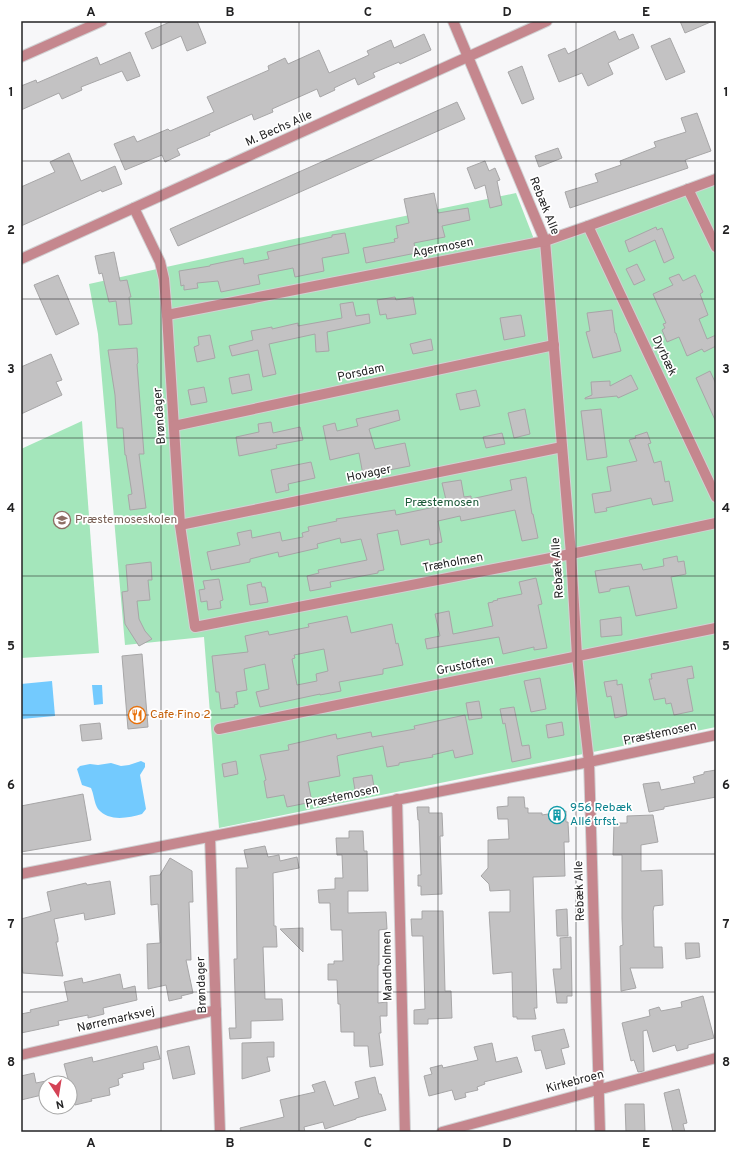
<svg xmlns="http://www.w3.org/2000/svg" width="737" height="1153" viewBox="0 0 737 1153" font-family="Overpass,sans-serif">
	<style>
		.green { fill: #a4e6bb }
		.water { fill: #73cafe }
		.building { fill: #c3c2c3; stroke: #a7a6a7; fill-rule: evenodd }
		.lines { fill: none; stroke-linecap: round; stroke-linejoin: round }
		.minor-casing { stroke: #d1d1d3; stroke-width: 12 }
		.minor { stroke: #c5878e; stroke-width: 10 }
		.grid { fill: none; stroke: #232324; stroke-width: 1; stroke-opacity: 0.55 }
		.labels { text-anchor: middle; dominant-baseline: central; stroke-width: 3.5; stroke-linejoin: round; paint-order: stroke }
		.street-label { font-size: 12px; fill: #232324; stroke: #fff }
		.park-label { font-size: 12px; fill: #1b5938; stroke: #fff }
		.education-label { font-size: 12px; fill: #785e54; stroke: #fff; text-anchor: start }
		.food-label { font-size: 12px; fill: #c56008; stroke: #fff; text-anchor: start }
		.culture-label { font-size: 12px; fill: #0d838f; stroke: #fff; text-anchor: start }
		.neatline { fill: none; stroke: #232324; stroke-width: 1.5 }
		.grid-label { font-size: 13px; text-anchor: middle; font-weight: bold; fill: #232324 }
	</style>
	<rect width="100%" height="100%" fill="#f7f7f9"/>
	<g class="green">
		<path d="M716 184V727L219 828 204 637 125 645 98 334 89 284 289 240 516 193 537 247Z"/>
		<path d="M82 421 99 653 21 658V449Z"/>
	</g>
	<g class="water">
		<path d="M52 681 55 716 21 719V684Z"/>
		<path d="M92 685H102L103 704 94 705Z"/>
		<path d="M141 761 145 763V767L140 775 146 809 142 814C128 818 109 822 98 809 94 803 94 794 91 788L82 785 77 769 80 766 90 764 98 765 111 763 121 766 129 765Z"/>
	</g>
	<g class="building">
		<path d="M172 21H197L206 43 187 51 181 36 152 49 145 33Z"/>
		<path d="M680 21H713L685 33Z"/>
		<path d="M615 31 619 40 633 34 639 48 608 63 613 74 588 86 582 73 559 82 548 55 565 48 568 54Z"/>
		<path d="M424 34 431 50 400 64 399 62 373 73 375 77 358 85 355 78 334 88 335 90 320 97 317 89 272 109 273 112 254 120 252 114 209 133 210 135 177 149 180 155 165 162 162 155 125 170 114 144 134 136 137 142 168 129 170 131 214 112 207 97 269 70 268 66 285 58 288 64 319 50 329 73 369 55 367 51 391 40 394 48Z"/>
		<path d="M670 38 685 72 666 80 651 46Z"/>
		<path d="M130 52 140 76 127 81 122 71 81 87 82 90 62 99 59 93 21 110V86L36 80 37 83 97 57 100 65Z"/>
		<path d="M522 66 534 99 522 104 508 72Z"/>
		<path d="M457 102 465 119 178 246 170 229Z"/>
		<path d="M697 113 711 151 685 160 688 168 570 208 565 192 598 182 595 174 621 165 620 161 656 147 654 142 686 132 681 118Z"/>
		<path d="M558 148 562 158 539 167 535 156Z"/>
		<path d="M69 153 81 181 115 166 122 184 102 192 101 190 21 226V187L55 172 50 162Z"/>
		<path d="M485 161 489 171 495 168 500 180 497 181 502 205 490 208 485 185 475 189 467 168Z"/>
		<path d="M434 193 438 213 468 208 470 220 442 226 445 237 414 243 416 253 366 263 363 248 395 242 394 239 398 238 396 226 409 223 404 199Z"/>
		<path d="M656 227 657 230 662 228 674 258 664 263 655 240 629 252 625 241Z"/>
		<path d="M345 233 349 253 322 258 324 271 295 277 293 268 258 275 260 284 221 292 218 281 197 283 198 288 184 290V285L181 286 179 271 210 266V265L243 258 244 264 269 259 267 252 332 237V235Z"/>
		<path d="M114 252 120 281 127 280 131 297H129L132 324 119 325 116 301 109 302 102 273 99 274 95 256Z"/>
		<path d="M637 264 645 280 634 285 626 269Z"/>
		<path d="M679 274 683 281 695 275 703 292 700 294 708 315 699 319 707 339 716 335V346L704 352 702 349 687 356 679 337 667 342 662 330 665 328 663 324 666 323 653 294 673 285 669 278Z"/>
		<path d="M58 275 79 324 56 335 34 285Z"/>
		<path d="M395 297 396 300 413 297 416 314 387 319 386 314 380 315 377 300Z"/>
		<path d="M353 302 356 316 369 314 370 323 327 332 329 351 316 352 315 334 269 344 276 374 263 377 258 350 232 356 229 346 253 340 251 331 272 327V329L298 323V326L342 318 340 304Z"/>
		<path d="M612 310 615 333H616L621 351 593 358 586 332 590 331 587 313Z"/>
		<path d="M521 315 525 336 504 340 500 318Z"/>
		<path d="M210 335 215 358 197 362 194 347 199 345 198 337Z"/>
		<path d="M431 339 433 350 413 354 410 344Z"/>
		<path d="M137 348 138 363 137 364 144 454H139L146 508 130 510 128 495 132 494 126 455H125L123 428H117L115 395 108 350Z"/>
		<path d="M51 354 62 380 56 382 62 395 21 414V367Z"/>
		<path d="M710 371 716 384V422L696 378Z"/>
		<path d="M249 374 252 390 232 394 229 378Z"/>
		<path d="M631 375 638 389 618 398 617 396 585 399V398L592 395 591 382 610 381V386Z"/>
		<path d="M204 387 207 402 191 405 188 390Z"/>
		<path d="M476 390 480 406 460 410 456 394Z"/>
		<path d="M525 409 530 434 514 438 508 413Z"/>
		<path d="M601 409 607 457 587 460 581 411Z"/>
		<path d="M398 410 400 420 369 429 375 449 405 443 410 466 363 475 359 453 330 460 323 426 335 423 337 431 358 426 356 419Z"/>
		<path d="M271 422 273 433 300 427 303 440 276 445 277 448 239 456 236 437 259 432 258 424Z"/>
		<path d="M647 432 651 443 648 444 654 463 661 461 665 482 669 481 673 501 653 505 651 498 606 508 607 511 595 513 592 494 611 491 607 467 637 461 629 440 636 438 635 436Z"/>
		<path d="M502 433 505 444 486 448 483 437Z"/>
		<path d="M311 462 315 478 288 484 289 490 276 493 271 470Z"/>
		<path d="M526 477 532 514H533L538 538 522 541 515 510 461 521 460 516 438 521 442 542 430 545 429 539 401 545 398 530 377 534 384 570 378 571V573L330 582 331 587 310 591 307 576 319 573 318 570 367 560 361 539 341 543 340 538 317 544 318 548 279 557 278 552 250 559V562L211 570 207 552 240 545 237 533 251 530 252 538 280 532 282 541 303 537 302 533 309 531 308 527 337 521 336 519 395 510 396 515 435 507 434 503 446 500 442 483 461 480 464 497 471 496V499L512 490 510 480Z"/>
		<path d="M677 556 678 562 684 561 686 574 671 577 677 608 636 616 629 586 610 589V591L599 593 595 571 641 564 643 570 664 566 663 559Z"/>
		<path d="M151 562 152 580H148L150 600 137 601 139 619 145 631 152 639 139 646 125 624 122 592 128 591 126 565Z"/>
		<path d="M536 578 542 604 538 605 547 648 534 650V647L503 654 499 637 427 649 425 639 440 636 435 614 449 611 453 634 493 626 488 603 493 602V601L498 600 497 599 522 594 519 582Z"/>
		<path d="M219 579 223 600 220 601 221 608 208 610 207 601 201 602 199 590 205 589 203 581Z"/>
		<path d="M261 582 262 587H265L268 602 250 605 247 585Z"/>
		<path d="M347 616 351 633 392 624 396 644 398 643 403 665 383 669V674L339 682 341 691 320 695V694L260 707 256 692 269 689 265 664 244 669 247 690 236 692 238 704 234 705 235 707 221 709 219 692H216L212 656 248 652 245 636 268 631 269 635 309 627 308 624ZM324 649 328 671 316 674 317 681 297 685 292 659 295 658 294 655Z"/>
		<path d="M621 617 622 635 601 637 600 620Z"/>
		<path d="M142 654 148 727 128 729 122 656Z"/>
		<path d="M692 666 694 678 687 679 693 711 674 715 671 703 666 704 665 698 654 700 649 679H652L651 674Z"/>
		<path d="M540 678 546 709 531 712 524 681Z"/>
		<path d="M617 680V685L622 684 627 715 615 718 611 696 607 697 604 682Z"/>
		<path d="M479 701 482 718 469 720 466 703Z"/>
		<path d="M514 707 522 746 529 745 531 758 512 762 505 723 503 724 500 709Z"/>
		<path d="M465 715 473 754 455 758 453 750 432 755 433 757 399 763V765L387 767 383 746 340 755 337 756 340 776 308 782 312 802 287 807 284 795 267 798 264 781 266 780 260 755 289 750 288 745 336 734 337 739 371 732 372 737 415 729 414 726Z"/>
		<path d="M562 722 564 735 548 738 546 725Z"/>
		<path d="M100 723 102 739 82 741 80 725Z"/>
		<path d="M236 761 238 774 224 777 222 764Z"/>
		<path d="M716 770V797L664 807V809L649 812 643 784 659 782 661 790 695 783 693 777 704 774V772Z"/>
		<path d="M372 775 374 787 355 790 353 778Z"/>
		<path d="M83 794 91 840 21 852V806Z"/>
		<path d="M508 797H524L525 808H528V813H542V815L566 811V822H568L569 842H564L565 876 533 877 537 1008H534L536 1019H517V1017H513L512 972 493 974 489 912H510V890L490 891 489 884 481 876 488 868V840L509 839 508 819H498L497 807 508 806Z"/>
		<path d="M417 807H429V813H442L443 836H440L442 894 421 895V886H418V875H421L419 820H418Z"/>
		<path d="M653 815 658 842 641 845V871L662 870 663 905 654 906 653 911 654 947H662L663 968H630L636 988 621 991 620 946 623 945 622 918V855H613L614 823H627V816Z"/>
		<path d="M349 831H363L364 851H367L368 891H348V913L386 912 387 929 379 930V965H378V1003L387 1002V1016H380L381 1033H379L383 1065 370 1067 368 1046H354V1032H341L340 1004H338L337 980H328V964H334V961H343L342 930H331L330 903H319L318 890 335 889V878H343L342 855H337L336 838H349Z"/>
		<path d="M265 846 268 857 279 855 280 861 297 857 299 868 273 873 274 926H276L277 947H263L265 999H282L283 1020 251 1021V1038L230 1039 229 1028H236L234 959H237L236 868H248L244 850Z"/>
		<path d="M170 858 192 871 193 902H189L191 960H186L193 993 181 996 182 998 169 1001 166 985 148 989 147 944 160 943 158 904 151 905 150 876 160 875Z"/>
		<path d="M110 881 115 914 85 920 84 913 54 919 58 938V942H56L63 976 23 973 21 964V919L51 911 47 892 86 883 87 885Z"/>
		<path d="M567 909 568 936H557L556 910Z"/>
		<path d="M422 911H443L445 991H451L452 1018 428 1019V1024H414V1010L425 1009 423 936H412L411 919H422Z"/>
		<path d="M303 928V952L280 929Z"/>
		<path d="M571 937 572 996H567V1003H557L553 969H561L560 938Z"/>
		<path d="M685 943H699L700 957 686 959Z"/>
		<path d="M120 974 123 989 135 986 137 1000 103 1008 104 1014 88 1018V1015L58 1021 59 1025 21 1033V1014L31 1012 30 1010 68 1001 64 982 82 978 83 983Z"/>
		<path d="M703 996 714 1038 688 1045V1048L677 1051 675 1045 653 1052 647 1030 643 1031 644 1071 638 1072 634 1060 631 1061 622 1023 650 1016 649 1010 659 1007 661 1011 682 1007 681 1002Z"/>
		<path d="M564 1029 569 1047 561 1049 565 1064 546 1069 541 1050 535 1051 532 1036Z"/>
		<path d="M274 1042V1057H267L270 1071 242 1079V1043Z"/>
		<path d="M492 1043 496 1062 517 1057 522 1072 484 1082 485 1084 477 1087 478 1090 465 1093 466 1097 455 1100 452 1090 429 1096 424 1076 432 1074 430 1068 442 1065 443 1068 478 1060 474 1047Z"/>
		<path d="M157 1046 160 1059 143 1063 144 1069 122 1074 123 1077 118 1079 119 1085 109 1088 110 1095 91 1099 92 1101 75 1105 64 1064 92 1057 93 1062Z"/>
		<path d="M189 1046 195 1074 173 1079 167 1051Z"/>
		<path d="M34 1073 36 1083 46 1081V1094L21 1100V1076Z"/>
		<path d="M375 1077 379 1094H381L386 1110 356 1118V1119L325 1129 323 1122 304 1127 305 1132H241L240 1128 284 1117 280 1100 315 1092 312 1085 325 1081 334 1106 359 1098 355 1082Z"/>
		<path d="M679 1089 687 1123 683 1124 685 1132H673L664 1093Z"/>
		<path d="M625 1104H644L645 1132H626Z"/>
	</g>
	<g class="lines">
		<g class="minor-casing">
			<g id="minor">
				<path d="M453 21 545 241 571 554 577 656 589 762 600 1132"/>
				<path d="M21 57 102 21"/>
				<path d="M688 189 716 247"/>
				<path d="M134 208 160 262 164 279 167 315 180 525 195 627 571 554 716 523"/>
				<path d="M588 226 716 497"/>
				<path d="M21 259 547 21"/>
				<path d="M167 315 545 241 588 226 716 179"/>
				<path d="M174 426 554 345"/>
				<path d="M180 525 562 447"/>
				<path d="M219 729 716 628"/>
				<path d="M397 799 405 1132"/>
				<path d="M210 837 220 1132"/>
				<path d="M21 874 589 762 716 735"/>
				<path d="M21 1055 216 1010"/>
				<path d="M442 1132 716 1058"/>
			</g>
		</g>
		<use href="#minor" class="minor"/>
	</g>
	<path class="grid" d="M161 21V1132M299 21V1132M438 21V1132M576 21V1132M21 161H716M21 299H716M21 438H716M21 576H716M21 715H716M21 854H716M21 992H716"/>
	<defs>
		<g id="school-ring" transform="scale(0.9)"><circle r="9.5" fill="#fff" stroke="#8d6e63" stroke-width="1.5"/><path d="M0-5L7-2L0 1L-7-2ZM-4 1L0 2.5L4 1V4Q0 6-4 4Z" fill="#8d6e63"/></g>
		<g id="restaurant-ring" transform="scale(0.9)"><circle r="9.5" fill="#fff" stroke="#e8710a" stroke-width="1.5"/><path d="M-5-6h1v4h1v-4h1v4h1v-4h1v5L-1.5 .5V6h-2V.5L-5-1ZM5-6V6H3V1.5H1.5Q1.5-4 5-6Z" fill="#e8710a"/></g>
		<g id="building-ring" transform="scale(0.9)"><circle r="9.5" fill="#fff" stroke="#0f9aa8" stroke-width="1.5"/><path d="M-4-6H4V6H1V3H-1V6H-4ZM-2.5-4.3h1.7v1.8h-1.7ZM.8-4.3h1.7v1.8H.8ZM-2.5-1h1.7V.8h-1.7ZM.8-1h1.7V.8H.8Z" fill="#0f9aa8"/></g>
	</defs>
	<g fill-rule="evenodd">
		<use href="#school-ring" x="62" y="520"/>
		<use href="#restaurant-ring" x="137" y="715"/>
		<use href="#building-ring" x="557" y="815"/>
	</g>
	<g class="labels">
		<g class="street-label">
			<text transform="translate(279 129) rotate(-24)">M. Bechs Alle</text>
			<text transform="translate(544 206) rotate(68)">Rebæk Alle</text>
			<text transform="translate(443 248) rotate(-11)">Agermosen</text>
			<text transform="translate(664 356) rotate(65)">Dyrbæk</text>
			<text transform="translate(361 373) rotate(-12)">Porsdam</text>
			<text transform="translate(160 416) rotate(-94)">Brøndager</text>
			<text transform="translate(369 474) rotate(-12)">Hovager</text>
			<text transform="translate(453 563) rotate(-11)">Træholmen</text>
			<text transform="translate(558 568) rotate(-94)">Rebæk Alle</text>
			<text transform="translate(465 666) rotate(-11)">Grustoften</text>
			<text transform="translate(660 734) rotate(-12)">Præstemosen</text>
			<text transform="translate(342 797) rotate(-12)">Præstemosen</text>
			<text transform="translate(580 891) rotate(-92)">Rebæk Alle</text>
			<text transform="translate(388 966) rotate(-91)">Mandholmen</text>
			<text transform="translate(202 985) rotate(-92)">Brøndager</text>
			<text transform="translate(116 1020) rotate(-13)">Nørremarksvej</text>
			<text transform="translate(575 1082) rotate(-15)">Kirkebroen</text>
		</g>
		<g class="park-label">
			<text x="442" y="503">Præstemosen</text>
		</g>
		<g class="education-label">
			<text x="75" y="520">Præstemoseskolen</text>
		</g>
		<g class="food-label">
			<text x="150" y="715">Cafe Fino 2</text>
		</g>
		<g class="culture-label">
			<text x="570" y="808">956 Rebæk<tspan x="570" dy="14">Allé trfst.</tspan></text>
		</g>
	</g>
	<rect width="737" height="1153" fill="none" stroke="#ffffff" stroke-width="44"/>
	<g transform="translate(58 1095) rotate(168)"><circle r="19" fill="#ffffff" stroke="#a7a7a7"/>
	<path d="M0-3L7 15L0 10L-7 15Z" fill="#d44356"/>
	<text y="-6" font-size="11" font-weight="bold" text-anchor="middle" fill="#232324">N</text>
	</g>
	<rect x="22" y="22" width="693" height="1109" class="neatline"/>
	<g class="grid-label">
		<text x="91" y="16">A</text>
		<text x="230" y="16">B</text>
		<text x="368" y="16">C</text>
		<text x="507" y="16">D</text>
		<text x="646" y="16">E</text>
		<text x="11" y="96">1</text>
		<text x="726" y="96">1</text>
		<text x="11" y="234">2</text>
		<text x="726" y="234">2</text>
		<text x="11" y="373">3</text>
		<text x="726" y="373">3</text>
		<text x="11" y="512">4</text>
		<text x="726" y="512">4</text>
		<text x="11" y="650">5</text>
		<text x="726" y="650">5</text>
		<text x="11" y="789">6</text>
		<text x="726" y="789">6</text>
		<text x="11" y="928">7</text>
		<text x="726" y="928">7</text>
		<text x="11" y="1066">8</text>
		<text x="726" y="1066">8</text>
		<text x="91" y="1147">A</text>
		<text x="230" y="1147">B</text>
		<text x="368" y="1147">C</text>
		<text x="507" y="1147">D</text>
		<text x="646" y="1147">E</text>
	</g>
</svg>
